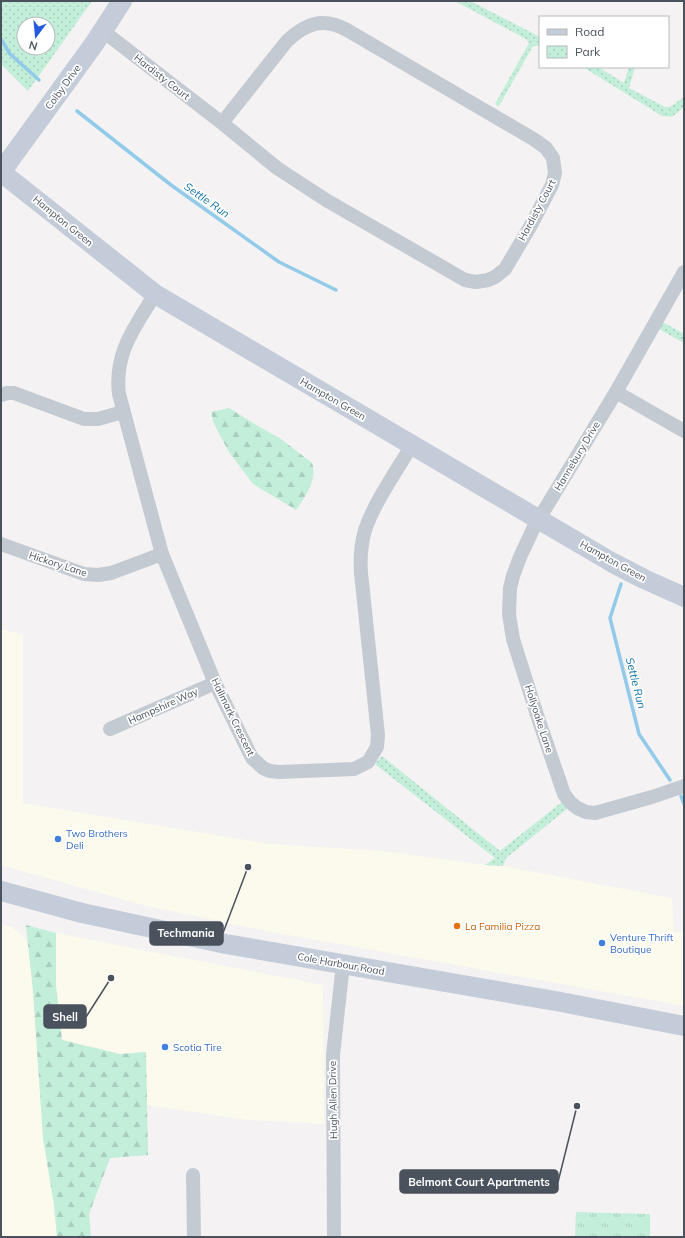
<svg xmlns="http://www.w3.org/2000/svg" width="685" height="1238" viewBox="0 0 685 1238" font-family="Mulish,sans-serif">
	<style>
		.commercial { fill: #fcfaed }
		.grass { fill: url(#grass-tufts) }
		.forest { fill: url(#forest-firs) }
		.park { fill: url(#park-dots); fill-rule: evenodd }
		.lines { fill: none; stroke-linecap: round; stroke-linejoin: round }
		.stream { stroke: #92cbe9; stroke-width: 3.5 }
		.street { stroke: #c3cad2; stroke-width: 14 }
		.secondary { stroke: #c5ccd9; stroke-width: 20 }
		.shop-dot { fill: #3f7fe0; stroke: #fff; stroke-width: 1.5 }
		.food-dot { fill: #e8710a; stroke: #fff; stroke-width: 1.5 }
		.labels { text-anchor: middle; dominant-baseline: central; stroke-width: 3.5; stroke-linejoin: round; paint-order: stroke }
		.street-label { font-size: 10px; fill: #4a525e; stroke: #fff }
		.shop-label { font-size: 10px; fill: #366cbe; stroke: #fff; text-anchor: start }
		.food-label { font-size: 10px; fill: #c56008; stroke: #fff; text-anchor: start }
		.water-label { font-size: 11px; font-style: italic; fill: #1375a8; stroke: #fff }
		.leader { fill: none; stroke: #4a525e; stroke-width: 1.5 }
		.callout-dot { fill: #4a525e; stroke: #fff; stroke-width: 1.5 }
		.callout { fill: #4a525e; stroke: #4a525e; stroke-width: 1.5 }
		.callout-label { font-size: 11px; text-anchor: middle; font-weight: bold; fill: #fff }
	</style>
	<defs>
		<pattern id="grass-tufts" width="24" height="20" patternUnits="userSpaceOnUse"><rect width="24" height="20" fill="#c3eed9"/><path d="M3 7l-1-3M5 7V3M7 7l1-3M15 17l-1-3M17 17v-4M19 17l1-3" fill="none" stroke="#a9cebd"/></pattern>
		<pattern id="forest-firs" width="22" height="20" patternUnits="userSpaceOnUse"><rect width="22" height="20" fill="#c3eed9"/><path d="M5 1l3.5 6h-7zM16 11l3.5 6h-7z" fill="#a9cebd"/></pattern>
		<pattern id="park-dots" width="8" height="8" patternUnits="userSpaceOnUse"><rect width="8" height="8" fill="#c3eed9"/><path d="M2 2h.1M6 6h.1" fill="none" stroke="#a9cebd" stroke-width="1.8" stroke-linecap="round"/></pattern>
	</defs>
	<rect width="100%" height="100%" fill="#f4f2f2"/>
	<g class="commercial">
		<path d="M1 629 23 635V803L271 844 384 851 485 865 503 866 672 898 674 932 684 933V1006L266 931 143 905 1 865Z"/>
		<path d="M1 925 12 927 24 937 28 945 33 991 43 1138 54 1205 57 1237H1Z"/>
		<path d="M56 933 323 985 324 1124 248 1120 147 1105 146 1052 120 1054 62 1040 56 985Z"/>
	</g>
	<path class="grass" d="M576 1212 650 1214V1237H575Z"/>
	<g class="forest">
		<path d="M229 408 258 426 281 439 312 463C318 479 305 497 296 510L253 484 229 452 214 424 211 412Z"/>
		<path d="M26 925 56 933V985L62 1040 120 1054 146 1052 148 1155 110 1158 89 1214 91 1237H57L54 1205 43 1138 33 991Z"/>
	</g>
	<g class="park">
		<path d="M1 1H92L28 91 1 64ZM24 24H48V48H24Z"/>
		<path d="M455 1H470L540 37V46H533L499 106 495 104 529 43 526 39Z"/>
		<path d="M583 67H598L624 83 629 67H635L629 88 665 107H670L684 97V107L672 117 662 116Z"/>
		<path d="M663 322 684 334V343L659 329Z"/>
		<path d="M382 756 500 851 562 802 568 808 506 858 503 866 485 865 495 858 375 764Z"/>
	</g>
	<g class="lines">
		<g class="stream">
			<path d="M1 39 10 54 39 80"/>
			<path d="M77 111 171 185 279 262 336 290"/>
			<path d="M621 584 610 618 639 734 670 780"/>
			<path d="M681 796 684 804"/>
		</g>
		<g class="street">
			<path d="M103 31 222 123 277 168 326 200 465 280 476 282 488 280 495 277 505 269 530 227 552 185 555 173 553 158 546 148 535 140 347 30C323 17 306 23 287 41L222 123"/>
			<path d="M684 272 616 392 534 527 520 557 513 576 510 588 509 614 513 639 538 718 564 794 570 802 577 808 586 812 595 813 652 797 684 786"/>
			<path d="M155 294C135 327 114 353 119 394L162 554 215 683 252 758 263 768 270 771 279 772 354 769 368 762 377 747 378 735 361 573C360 559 361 544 365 530 374 503 397 470 412 445"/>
			<path d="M616 392 684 431"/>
			<path d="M1 395 7 393H14L84 419H98L123 412"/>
			<path d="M1 544 84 574 98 575 111 573 162 554"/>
			<path d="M110 729 215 683"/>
			<path d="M193 1175 194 1237"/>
			<path d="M334 1237 333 1055 343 964"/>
		</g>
		<g class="secondary">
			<path d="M1 172 155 294 613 563 644 579 684 597"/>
			<path d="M1 172 94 44 122 1"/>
			<path d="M1 891 82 913 226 944 561 1002 684 1026"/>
		</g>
	</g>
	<g class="shop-dot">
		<circle cx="58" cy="839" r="4"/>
		<circle cx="602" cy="943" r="4"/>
		<circle cx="165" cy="1047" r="4"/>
	</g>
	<circle class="food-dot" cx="457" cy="926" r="4"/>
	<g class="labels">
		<g class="street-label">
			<text transform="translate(162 77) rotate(38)">Hardisty Court</text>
			<text transform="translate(63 87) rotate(-54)">Colby Drive</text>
			<text transform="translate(537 210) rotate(-62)">Hardisty Court</text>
			<text transform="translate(63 221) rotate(39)">Hampton Green</text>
			<text transform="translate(333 399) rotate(30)">Hampton Green</text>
			<text transform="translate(577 456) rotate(-59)">Hannebury Drive</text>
			<text transform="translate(613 561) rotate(29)">Hampton Green</text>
			<text transform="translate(58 564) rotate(18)">Hickory Lane</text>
			<text transform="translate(163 706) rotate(-24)">Hampshire Way</text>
			<text transform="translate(233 717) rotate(64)">Hallmark Crescent</text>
			<text transform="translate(539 719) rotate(72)">Hollyoake Lane</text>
			<text transform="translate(341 964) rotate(10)">Cole Harbour Road</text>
			<text transform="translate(333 1100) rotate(-91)">Hugh Allen Drive</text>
		</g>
		<g class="shop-label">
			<text x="66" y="833">Two Brothers<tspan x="66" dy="12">Deli</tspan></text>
			<text x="610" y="937">Venture Thrift<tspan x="610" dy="12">Boutique</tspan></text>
			<text x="173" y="1047">Scotia Tire</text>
		</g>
		<g class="food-label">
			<text x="465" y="926">La Familia Pizza</text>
		</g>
		<g class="water-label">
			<text transform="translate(207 200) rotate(35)">Settle Run</text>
			<text transform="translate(636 683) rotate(76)">Settle Run</text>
		</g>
	</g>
	<path class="leader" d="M248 867L223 933M111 978L86 1017M577 1106L558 1182"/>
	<g class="callout-dot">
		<circle cx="248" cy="867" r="4"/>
		<circle cx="111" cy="978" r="4"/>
		<circle cx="577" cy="1106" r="4"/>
	</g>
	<g class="callout">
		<rect x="150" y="922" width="73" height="23" rx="4"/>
		<rect x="44" y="1005" width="42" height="23" rx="4"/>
		<rect x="400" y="1170" width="158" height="23" rx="4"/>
	</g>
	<g class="callout-label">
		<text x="186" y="937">Techmania</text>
		<text x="65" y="1021">Shell</text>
		<text x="479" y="1186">Belmont Court Apartments</text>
	</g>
	<rect width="685" height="1238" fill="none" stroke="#4a525e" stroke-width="4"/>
	<rect x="539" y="16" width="130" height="52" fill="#ffffff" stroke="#b7babf"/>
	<rect x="547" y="29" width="20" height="6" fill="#c5ccd9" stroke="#b7babf"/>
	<text x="575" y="36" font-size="12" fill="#4a525e">Road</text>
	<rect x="547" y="46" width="20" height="12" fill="url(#park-dots)" stroke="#b7babf"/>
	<text x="575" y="56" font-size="12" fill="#4a525e">Park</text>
	<g transform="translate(36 36) rotate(196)"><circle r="19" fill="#ffffff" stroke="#b7babf"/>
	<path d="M0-3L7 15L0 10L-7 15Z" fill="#225bdd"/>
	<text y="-6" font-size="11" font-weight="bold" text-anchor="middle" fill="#4a525e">N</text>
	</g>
</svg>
